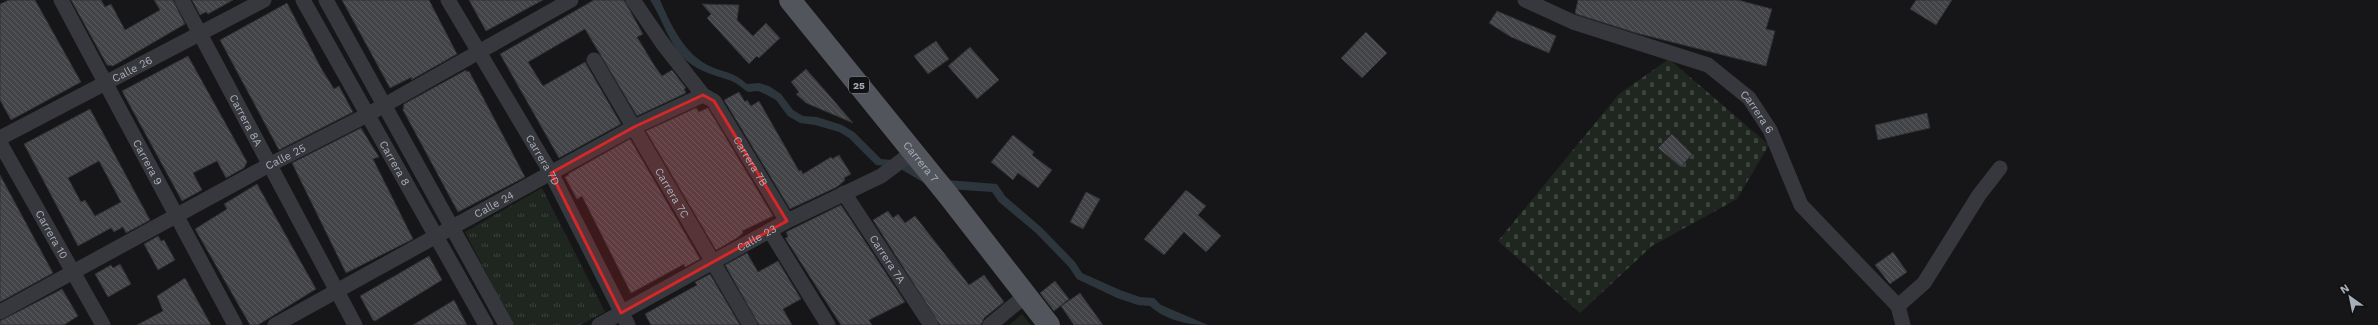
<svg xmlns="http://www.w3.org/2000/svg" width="2378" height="325" viewBox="0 0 2378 325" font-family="'Work Sans',sans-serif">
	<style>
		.grass { fill: #1e261f }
		.cemetery { fill: url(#cemetery-stones) }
		.park { fill: url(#park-tufts) }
		.water { fill: #2c363c }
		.building { fill: url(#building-back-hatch); stroke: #303034; fill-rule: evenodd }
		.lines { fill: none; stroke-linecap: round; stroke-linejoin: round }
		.minor { stroke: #37383d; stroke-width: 15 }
		.primary { stroke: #53555c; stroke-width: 22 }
		.marked { fill: #d62828; fill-opacity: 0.2; stroke: #d62828; stroke-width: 3; stroke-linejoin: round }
		.labels { text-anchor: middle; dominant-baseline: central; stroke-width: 3; stroke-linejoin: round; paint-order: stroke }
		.shield { fill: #111113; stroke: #7b7f86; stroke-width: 1 }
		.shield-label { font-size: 10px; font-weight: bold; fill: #a8aeb8 }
		.street-label { font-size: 11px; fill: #a8aeb8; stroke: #111113 }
	</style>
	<defs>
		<pattern id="cemetery-stones" width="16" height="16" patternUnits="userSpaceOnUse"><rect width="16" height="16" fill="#1e261f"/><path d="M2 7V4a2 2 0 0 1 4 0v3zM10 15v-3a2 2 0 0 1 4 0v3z" fill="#3c433d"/></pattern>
		<pattern id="park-tufts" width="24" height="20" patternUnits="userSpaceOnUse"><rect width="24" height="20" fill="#1e261f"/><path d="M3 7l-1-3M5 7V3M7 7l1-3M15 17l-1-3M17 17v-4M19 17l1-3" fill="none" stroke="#3c433d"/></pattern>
		<pattern id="building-back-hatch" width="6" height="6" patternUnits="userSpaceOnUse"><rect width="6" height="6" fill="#424448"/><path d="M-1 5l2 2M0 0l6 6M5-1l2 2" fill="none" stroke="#5a5c60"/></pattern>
	</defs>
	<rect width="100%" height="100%" fill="#161618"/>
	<path class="grass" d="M1022 314 1031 325H1009Z"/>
	<path class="cemetery" d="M1669 59 1769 145 1737 199 1652 246 1580 313 1498 241 1619 94Z"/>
	<path class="park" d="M542 188 605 312 580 325H513L465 232Z"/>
	<path class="water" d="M650 0H660C671 25 685 56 712 67 728 74 732 71 747 84L759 83 769 86 781 94 793 110 803 116 817 117 842 125 854 132 881 159 903 161 947 180 997 184 1005 196 1042 228 1075 262 1082 273 1120 290 1140 297 1154 298 1161 305 1208 325C1188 325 1165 320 1150 306L1138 305 1117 298 1077 279 1069 267 1036 233 999 202 992 192 933 188 897 167 876 165 849 138 839 132 815 125 800 123 788 116 776 100 765 94 758 91 748 92C742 88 736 82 729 80 714 75 700 72 687 61 669 46 663 19 650 0Z"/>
	<g class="building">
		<path d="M9 0H35L81 82 11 120 0 100V4Z"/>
		<path d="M71 0H101L105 7 111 4 125 30 160 10 154 0H173L185 24 113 66 107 65Z"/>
		<path d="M192 0H233L208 14 206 12 200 15Z"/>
		<path d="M342 0H429L457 54 411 80 412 77 390 88Z"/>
		<path d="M469 0H543L486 31Z"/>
		<path d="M594 0H624L643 34 637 37 654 65 662 76 672 70 686 88 684 89 686 93 637 116 585 29 528 62 543 86 585 62 621 124 559 158 500 54Z"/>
		<path d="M1578 0H1738L1772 9 1766 29 1775 31 1766 66 1636 33 1576 14 1575 13Z"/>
		<path d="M1916 0H1952L1936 25 1910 9Z"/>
		<path d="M287 3 321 68 334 89 339 86 353 112 279 150 220 40Z"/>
		<path d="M702 4 739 5 737 20 753 36 766 23 780 38 759 58 757 56 749 64 707 18 711 14Z"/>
		<path d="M1497 11 1556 36 1549 53 1511 37 1489 23Z"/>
		<path d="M1366 32 1387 53 1362 78 1341 58Z"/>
		<path d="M936 41 949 59 928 74 914 56Z"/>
		<path d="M970 47 999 80 977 99 948 66Z"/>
		<path d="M188 56 247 162 244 168 226 178 217 161 193 173 202 190 182 201 122 91Z"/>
		<path d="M806 69 829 95 853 123 806 103 796 94 799 92 791 82Z"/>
		<path d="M466 70 467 72 469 71 525 177 458 212 403 110 404 104Z"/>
		<path d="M739 92 745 102 747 100 751 106 759 101 799 171 801 170 803 174 831 157 832 159 839 155 851 174 844 178 845 180 837 187 790 209 724 100Z"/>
		<path d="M696 108 699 112 708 108 773 216 742 231 743 233 737 238 716 250 646 131Z"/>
		<path d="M90 109 150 220 126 233 123 227 114 232 111 228 78 246 24 144ZM99 161 121 202 95 216 85 200 81 202 68 178Z"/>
		<path d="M1927 113 1930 128 1878 140 1875 125Z"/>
		<path d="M361 128 379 157 373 159 413 239 346 273 292 163Z"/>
		<path d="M1672 134 1692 154 1681 167 1658 148Z"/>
		<path d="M1013 135 1034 152 1032 155 1052 170 1038 188 1018 173 1013 180 991 162Z"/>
		<path d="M630 139 700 259 685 267 684 264 631 293 582 196 577 199 565 177 569 175 568 174Z"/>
		<path d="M0 175 53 273 0 302Z"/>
		<path d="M257 184 316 289 258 325H250L195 229 227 209 224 204Z"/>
		<path d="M1186 190 1206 206 1198 215 1221 236 1206 252 1184 232 1164 255 1144 239Z"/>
		<path d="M1086 192 1100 199 1083 229 1070 222Z"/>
		<path d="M841 205 905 302 869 320 872 325H841L785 238 788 237 786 232Z"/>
		<path d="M888 211 893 218 898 214 905 223 915 216 969 285 984 275 1004 302 984 318 981 325H940L873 220Z"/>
		<path d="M158 236 161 241 164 240 175 260 158 270 144 244Z"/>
		<path d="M1893 252 1907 272 1890 284 1875 265Z"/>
		<path d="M747 253 758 272 778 261 801 299 783 309 792 325H759L725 265Z"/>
		<path d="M429 256 442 280 375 321 373 320 360 296Z"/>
		<path d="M120 264 131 284 108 297 95 274 111 265 113 268Z"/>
		<path d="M710 274 740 325H651L645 314 697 285 695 282Z"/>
		<path d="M185 278 211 325H137L163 311 157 296Z"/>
		<path d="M1055 281 1069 299 1054 311 1040 293Z"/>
		<path d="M62 289 78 316 64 325H0V321Z"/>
		<path d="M1080 293 1103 325H1074L1061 306Z"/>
		<path d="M454 300 467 325H413Z"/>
	</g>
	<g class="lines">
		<g class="minor">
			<path id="s1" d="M61 0 235 325"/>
			<path id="s2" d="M182 0 355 325"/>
			<path id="s3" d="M303 0 486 325"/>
			<path d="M326 0 506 325"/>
			<path id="s4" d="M448 0 551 173 628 325"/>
			<path d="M633 0 663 44 703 95"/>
			<path id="s5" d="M1525 0 1573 22 1708 65 1749 98 1770 130 1801 205 1898 306 1903 325"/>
			<path id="s6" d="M594 60 750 325"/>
			<path id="s7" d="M0 138 264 0"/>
			<path id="s8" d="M0 143 103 325"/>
			<path id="s9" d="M844 193 931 325"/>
			<path d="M770 231 828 325"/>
			<path d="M1898 306 1924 283 1979 195 2000 168"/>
			<path id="s10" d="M0 312 269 165 367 115 571 0"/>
			<path id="s11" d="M275 325 634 127 703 95 714 101 787 221"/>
			<path id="s12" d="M599 325 787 221 881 176 913 152"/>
			<path d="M990 325 1025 296"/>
		</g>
		<path class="primary" id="s13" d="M790 0 948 195 1049 325"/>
	</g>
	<path class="marked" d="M703 95 714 101 787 221 621 313 551 173 634 127Z"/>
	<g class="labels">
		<rect class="shield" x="849" y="77" width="20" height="16" rx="3"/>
		<g class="shield-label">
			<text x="859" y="85">25</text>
		</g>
		<g class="street-label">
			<text stroke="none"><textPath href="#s7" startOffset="149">Calle 26</textPath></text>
			<text stroke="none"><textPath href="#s5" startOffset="263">Carrera 6</textPath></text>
			<text stroke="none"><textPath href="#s2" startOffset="136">Carrera 8A</textPath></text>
			<text stroke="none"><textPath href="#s10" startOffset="325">Calle 25</textPath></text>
			<text stroke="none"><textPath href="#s4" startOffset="186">Carrera 7D</textPath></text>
			<text stroke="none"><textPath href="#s11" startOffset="569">Carrera 7B</textPath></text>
			<text stroke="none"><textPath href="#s13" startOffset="208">Carrera 7</textPath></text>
			<text stroke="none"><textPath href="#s1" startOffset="184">Carrera 9</textPath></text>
			<text stroke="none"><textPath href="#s3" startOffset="187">Carrera 8</textPath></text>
			<text stroke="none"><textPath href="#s6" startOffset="154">Carrera 7C</textPath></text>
			<text stroke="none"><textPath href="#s11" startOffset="250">Calle 24</textPath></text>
			<text stroke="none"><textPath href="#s8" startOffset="105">Carrera 10</textPath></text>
			<text stroke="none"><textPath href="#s12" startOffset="180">Calle 23</textPath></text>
			<text stroke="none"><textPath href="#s9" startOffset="79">Carrera 7A</textPath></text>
		</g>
	</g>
	<g transform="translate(2350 297) rotate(327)" stroke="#111113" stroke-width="3" paint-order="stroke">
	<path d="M0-3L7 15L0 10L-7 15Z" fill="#a8aeb8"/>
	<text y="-6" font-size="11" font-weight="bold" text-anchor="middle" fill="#a8aeb8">N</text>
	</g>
</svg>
